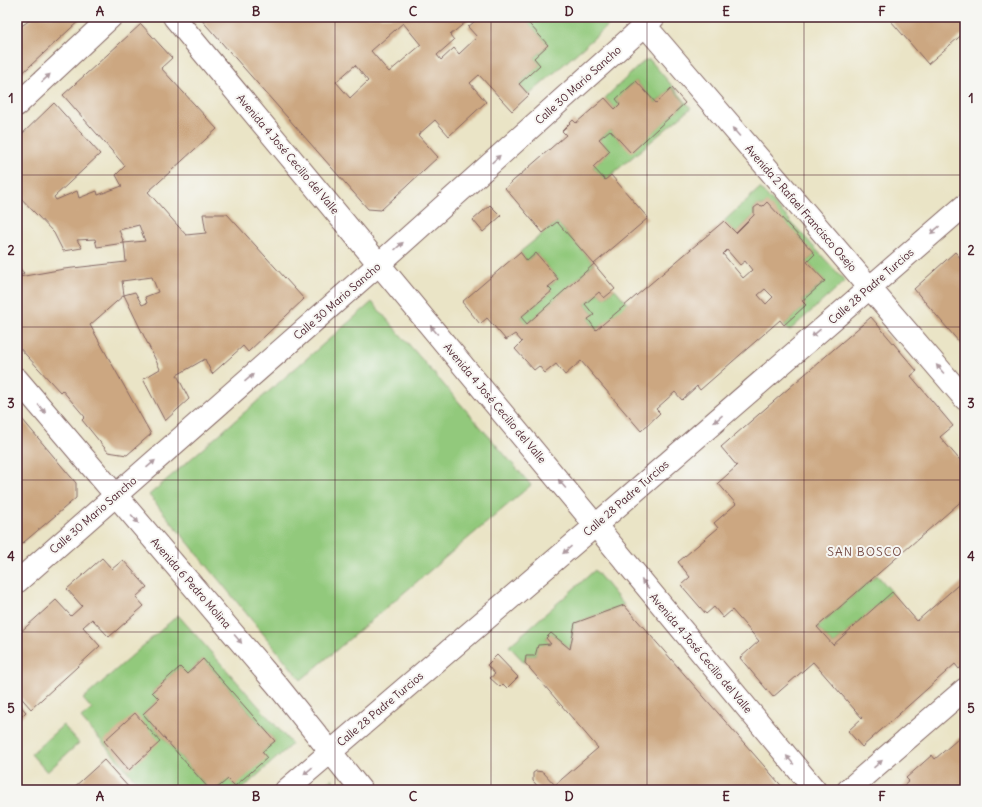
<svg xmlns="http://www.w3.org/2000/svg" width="982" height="807" viewBox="0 0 982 807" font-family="Delius,sans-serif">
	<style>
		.green { fill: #92c97b; stroke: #6e7453 }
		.building { fill: #cca781; fill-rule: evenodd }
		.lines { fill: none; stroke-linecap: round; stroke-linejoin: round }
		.minor-casing { stroke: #826461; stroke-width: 24 }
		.minor { stroke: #fff; stroke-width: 22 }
		.oneway { fill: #ae9aa0 }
		.grid { fill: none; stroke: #4a1f2b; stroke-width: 1; stroke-opacity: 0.55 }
		.labels { text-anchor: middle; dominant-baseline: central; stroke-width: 4; stroke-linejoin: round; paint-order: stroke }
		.street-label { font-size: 11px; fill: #4a1f2b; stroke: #f6f6f2 }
		.neighbourhood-label { font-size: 12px; letter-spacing: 1px; fill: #784f49; stroke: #f6f6f2 }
		.neatline { fill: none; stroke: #4a1f2b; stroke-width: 1.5 }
		.grid-label { font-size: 13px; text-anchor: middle; font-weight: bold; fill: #4a1f2b }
	</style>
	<rect width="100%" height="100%" fill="#f6f6f2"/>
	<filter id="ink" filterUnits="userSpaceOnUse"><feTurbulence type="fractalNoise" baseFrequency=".025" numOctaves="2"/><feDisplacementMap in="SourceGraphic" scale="8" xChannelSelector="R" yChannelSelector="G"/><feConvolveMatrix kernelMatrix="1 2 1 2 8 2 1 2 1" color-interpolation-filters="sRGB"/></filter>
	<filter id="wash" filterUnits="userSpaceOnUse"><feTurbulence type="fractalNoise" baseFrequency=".012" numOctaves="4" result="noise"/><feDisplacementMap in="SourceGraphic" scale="16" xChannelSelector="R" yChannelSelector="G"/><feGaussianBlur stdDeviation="0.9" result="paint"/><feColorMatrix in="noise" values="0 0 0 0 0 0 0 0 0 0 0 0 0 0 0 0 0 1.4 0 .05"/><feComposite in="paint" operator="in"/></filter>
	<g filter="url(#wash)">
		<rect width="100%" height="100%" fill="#eae4c6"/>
		<g class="green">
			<path d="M523 17H608L612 22 529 95 519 84 540 65 534 58 548 45Z"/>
			<path d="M645 60H650L691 108 605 180 593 167 610 151 599 139 610 130 631 152 685 103 672 88 656 103 636 81 616 99 620 104 615 109 605 98Z"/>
			<path d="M760 188 845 281 789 331 784 325 806 305 802 301 825 281 807 262 815 254 767 203 763 206 758 205 754 208V215L736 233 724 221Z"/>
			<path d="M557 222 594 264 527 324 521 317 552 291 548 287 558 279 536 253 527 261 520 252Z"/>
			<path d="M615 289 628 304 596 330 588 319 594 314 585 304 599 292 604 298Z"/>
			<path d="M372 302 531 485 301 680 149 495Z"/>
			<path d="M595 570 624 605 575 623 570 649 551 633 546 638 551 644 538 646 535 656H526L525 663 509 646Z"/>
			<path d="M877 575 892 592 833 645 817 627Z"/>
			<path d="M178 615 292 744 241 790H215L228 779 235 786 262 752 275 741 203 659 187 674 180 667 152 692 159 699 143 714 210 790H144L81 718 92 709 83 699Z"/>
			<path d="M63 725 79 743 47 772 31 754Z"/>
			<path d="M332 779 340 789 339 790H319Z"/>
		</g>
		<g id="blocks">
			<g class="building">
				<path d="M32 17H83L17 78V29L33 18Z"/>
				<path d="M199 17H472L450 35 454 40 437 55 441 60 454 48 459 54 477 37 468 27 480 17H523L548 45 534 58 540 65 519 84 529 95 512 111 479 75 470 83 486 102 449 136 435 120 418 135 438 157 381 210 368 209ZM403 23 421 45 389 72 371 51ZM355 65 368 81 350 98 336 82Z"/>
				<path d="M896 17H965V32L928 64 891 21Z"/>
				<path d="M141 24 172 58 161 68 217 129 148 192 186 235 206 233 203 214H227L304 299 248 352 243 346 212 374 205 359 177 375 189 399 165 421 143 379 160 369 124 295 135 292 142 305 147 303 145 297 158 292 152 277 122 281 124 295 90 325 151 434 127 455 108 452 82 420 85 417 62 390 60 392 17 345V265L24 273 19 277 64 269 126 262 124 243 145 241 139 225 119 230 124 243 97 247 95 239 77 240 82 248 63 251 54 233 17 194V139L54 103 100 154 54 197 56 200 77 191 79 198 97 191 98 195 122 186 116 175 125 166 63 95Z"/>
				<path d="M636 81 656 103 672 88 685 103 631 153 610 130 599 139 610 151 593 167 605 180 611 175 648 218 594 264 557 222 543 233 505 188 566 135 562 131 573 120 576 123 605 98 615 109 620 104 616 99Z"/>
				<path d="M767 202 815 254 807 262 825 281 802 301 806 305 784 325 780 320 700 390 697 386 682 400 675 392 656 409 660 413 641 431 581 361 565 375 556 364 545 373 539 366 534 370 515 349 522 342 515 334 506 340 487 318 480 324 462 302 520 252 527 261 536 253 558 279 548 287 552 291 521 317 527 324 594 264 615 289 604 298 599 292 585 304 594 315 588 319 596 330 724 221 736 233 754 215V208L758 205 763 206ZM727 250 740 265 745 261 752 270 743 278 723 254ZM765 289 773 297 766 304 758 295Z"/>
				<path d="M490 205 501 216 483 232 473 220Z"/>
				<path d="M955 252 965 263V349L914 289Z"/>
				<path d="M871 317 917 371 911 376 953 426 940 437 965 466V498L817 627 833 645 892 592 917 621 965 579V664L959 669 955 664 862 747 848 731 862 718 813 662 773 697 740 658 759 641 732 610 723 618 714 607 706 614 681 585 690 577 678 562 718 528 714 523 736 504 718 483 737 466 721 447Z"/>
				<path d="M17 413 76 483V498L17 548Z"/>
				<path d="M102 558 112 569 123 560 147 587 136 597 144 606 109 637 92 619 83 627 100 646 31 709 17 693V635L56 600 71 616 82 606 67 589Z"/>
				<path d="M624 605 785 790H541L533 781V773L536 771 543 772 555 785 598 748 525 663 526 656H535L538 645 551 644 546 638 551 633 570 649 575 623Z"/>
				<path d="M497 655 518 677 507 688 503 684 500 687 490 678 495 674 487 665Z"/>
				<path d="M203 659 275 741 262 752 267 758 235 786 228 779 215 790H210L143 714 159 699 152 692 180 667 187 674Z"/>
				<path d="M17 702 26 712 17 721Z"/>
				<path d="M135 713 160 742 129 770 104 741Z"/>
				<path d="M965 733V790H899L909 781 906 778 932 755 935 759Z"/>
				<path d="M104 760 131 790H71Z"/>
			</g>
		</g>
	</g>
	<g filter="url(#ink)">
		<use href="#blocks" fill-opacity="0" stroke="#826461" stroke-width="1"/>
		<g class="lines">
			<g class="minor-casing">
				<g id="minor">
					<path d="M174 17 815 790"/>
					<path d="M638 17 965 399"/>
					<path d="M17 105 111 17"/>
					<path d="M17 379 277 685 361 790"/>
					<path d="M17 582 379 264 654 17"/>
					<path d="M286 790 596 525 965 205"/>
					<path d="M848 790 965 689"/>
				</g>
			</g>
			<use href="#minor" class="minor"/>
		</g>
		<defs><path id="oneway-solid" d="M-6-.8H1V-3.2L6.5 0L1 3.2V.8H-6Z"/></defs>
		<g class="oneway">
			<use href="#oneway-solid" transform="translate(46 78) rotate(-43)"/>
			<use href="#oneway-solid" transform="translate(736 132) rotate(-131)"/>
			<use href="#oneway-solid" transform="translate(496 159) rotate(-42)"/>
			<use href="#oneway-solid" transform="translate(935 230) rotate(140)"/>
			<use href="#oneway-solid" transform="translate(399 246) rotate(-42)"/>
			<use href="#oneway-solid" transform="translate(434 330) rotate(-130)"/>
			<use href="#oneway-solid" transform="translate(816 333) rotate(139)"/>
			<use href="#oneway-solid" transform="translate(940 369) rotate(-131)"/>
			<use href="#oneway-solid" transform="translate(249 378) rotate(-41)"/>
			<use href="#oneway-solid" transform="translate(42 409) rotate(50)"/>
			<use href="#oneway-solid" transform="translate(718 419) rotate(139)"/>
			<use href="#oneway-solid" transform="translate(151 464) rotate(-41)"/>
			<use href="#oneway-solid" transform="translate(562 484) rotate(-130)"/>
			<use href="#oneway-solid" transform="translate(135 519) rotate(49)"/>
			<use href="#oneway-solid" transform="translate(567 550) rotate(139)"/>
			<use href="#oneway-solid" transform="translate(645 584) rotate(-130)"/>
			<use href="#oneway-solid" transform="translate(238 639) rotate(49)"/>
			<use href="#oneway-solid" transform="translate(790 760) rotate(-130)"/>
			<use href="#oneway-solid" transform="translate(878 764) rotate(-41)"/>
			<use href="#oneway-solid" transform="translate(308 771) rotate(140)"/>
		</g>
	</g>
	<path class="grid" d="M178 17V790M335 17V790M491 17V790M647 17V790M804 17V790M17 175H965M17 327H965M17 480H965M17 632H965"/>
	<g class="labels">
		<g class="street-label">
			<text transform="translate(578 85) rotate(-42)">Calle 30 Mario Sancho</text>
			<text transform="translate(288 154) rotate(50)">Avenida 4 José Cecilio del Valle</text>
			<text transform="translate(801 208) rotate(49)">Avenida 2 Rafael Francisco Osejo</text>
			<text transform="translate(871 286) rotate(-41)">Calle 28 Padre Turcios</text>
			<text transform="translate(337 301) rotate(-41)">Calle 30 Mario Sancho</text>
			<text transform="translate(495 403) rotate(50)">Avenida 4 José Cecilio del Valle</text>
			<text transform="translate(626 498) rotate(-41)">Calle 28 Padre Turcios</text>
			<text transform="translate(93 515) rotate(-41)">Calle 30 Mario Sancho</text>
			<text transform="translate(191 583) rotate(49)">Avenida 6 Pedro Molina</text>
			<text transform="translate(701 653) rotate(50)">Avenida 4 José Cecilio del Valle</text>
			<text transform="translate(380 709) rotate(-40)">Calle 28 Padre Turcios</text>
		</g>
		<g class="neighbourhood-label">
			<text x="865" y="551">SAN BOSCO</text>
		</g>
	</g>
	<rect width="982" height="807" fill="none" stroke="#f6f6f2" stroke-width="44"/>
	<rect x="22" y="22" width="938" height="763" class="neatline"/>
	<g class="grid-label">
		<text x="100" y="16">A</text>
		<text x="256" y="16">B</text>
		<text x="413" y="16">C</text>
		<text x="569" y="16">D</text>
		<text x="726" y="16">E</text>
		<text x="882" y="16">F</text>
		<text x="11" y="103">1</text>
		<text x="971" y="103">1</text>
		<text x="11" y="255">2</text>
		<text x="971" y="255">2</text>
		<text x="11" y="408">3</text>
		<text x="971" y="408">3</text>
		<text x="11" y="561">4</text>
		<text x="971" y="561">4</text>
		<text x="11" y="713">5</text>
		<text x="971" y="713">5</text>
		<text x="100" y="801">A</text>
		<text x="256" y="801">B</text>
		<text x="413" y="801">C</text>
		<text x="569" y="801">D</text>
		<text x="726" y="801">E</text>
		<text x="882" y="801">F</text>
	</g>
</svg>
